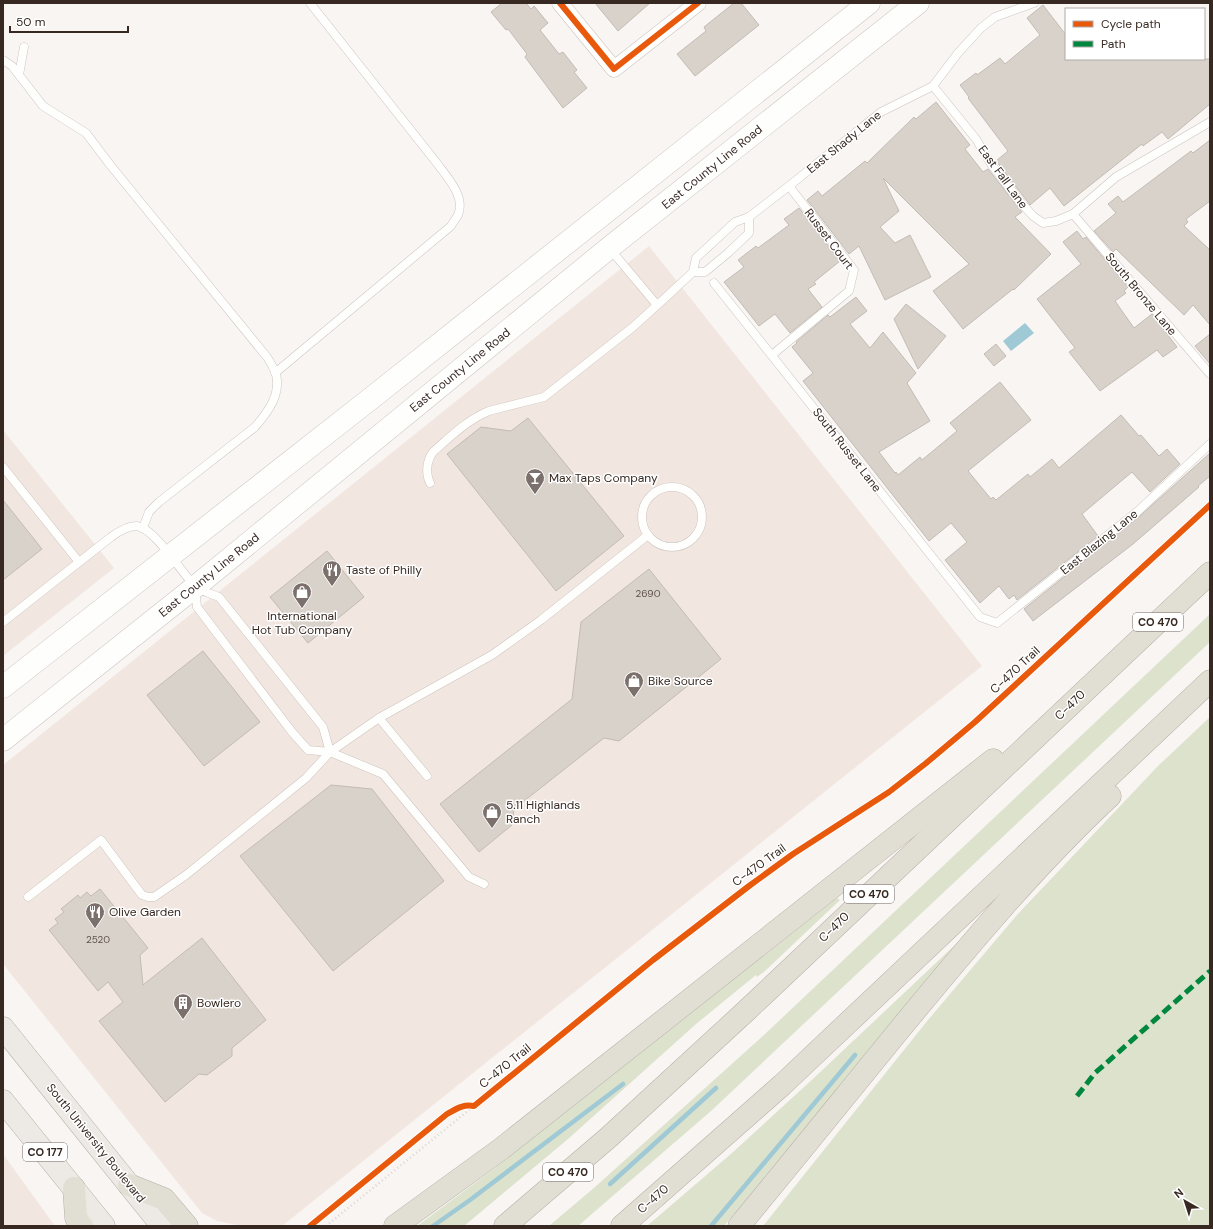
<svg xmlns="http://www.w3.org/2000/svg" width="1213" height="1229" viewBox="0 0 1213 1229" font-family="'DM Sans',sans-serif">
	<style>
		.built { fill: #f2e6e0 }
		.green { fill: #dce2cc }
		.water { fill: #a0c9d6 }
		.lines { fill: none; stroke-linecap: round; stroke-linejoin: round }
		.stream { stroke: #a0c9d6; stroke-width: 4.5 }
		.building { fill: #d8d2cb; stroke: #c2bcb5 }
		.service-casing { stroke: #ccc4c0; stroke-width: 9 }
		.minor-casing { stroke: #ccc4c0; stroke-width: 17 }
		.secondary-casing { stroke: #ccc4c0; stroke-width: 23 }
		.primary-casing { stroke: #b6b0a6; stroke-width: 23 }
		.motorway-casing { stroke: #b6b0a6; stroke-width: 23 }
		.path { stroke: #d9d6d5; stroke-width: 2.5; stroke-dasharray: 1 3; stroke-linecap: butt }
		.service { stroke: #fefefd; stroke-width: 8 }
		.minor { stroke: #fefefd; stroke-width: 16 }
		.secondary { stroke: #fefefd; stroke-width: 22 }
		.primary { stroke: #edeae5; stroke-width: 22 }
		.motorway { stroke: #e1ded4; stroke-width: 22 }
		.quiet { stroke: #00873e; stroke-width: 5; stroke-dasharray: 10 5; stroke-linecap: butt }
		.cycleway-casing { stroke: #fff; stroke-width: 8 }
		.cycleway { stroke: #e8590c; stroke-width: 6 }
		.labels { text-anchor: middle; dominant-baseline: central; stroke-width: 3; stroke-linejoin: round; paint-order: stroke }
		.number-label { font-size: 10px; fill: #5f534c }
		.shield { fill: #fff; stroke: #736964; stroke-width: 1 }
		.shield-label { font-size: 11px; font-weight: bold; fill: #372922 }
		.street-label { font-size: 12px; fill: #372922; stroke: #fff }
		.poi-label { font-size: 12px; fill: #372922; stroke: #fff; text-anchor: start }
	</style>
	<rect width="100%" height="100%" fill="#f9f5f3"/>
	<g class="built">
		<path d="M649 246 982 666 282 1226H242L217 1221 202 1213 3 964V765Z"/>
		<path d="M3 430 114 568 3 656Z"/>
		<path d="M3 1154 55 1226H3Z"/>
	</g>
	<g class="green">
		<path d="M1210 614V642L711 1111 578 1226H549L595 1187 765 1034Z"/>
		<path d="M1210 717V1226H763L928 1020 1017 915 1158 766Z"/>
		<path d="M837 898 840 900 765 971 757 977 756 975 696 1024 568 1139 464 1226H417L495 1168Z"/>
		<path d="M957 943 958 944 920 988 724 1226H647L732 1153 815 1077Z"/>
	</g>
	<path class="water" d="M1025 323 1034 333 1011 351 1003 341Z"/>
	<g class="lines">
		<g class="stream">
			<path d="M610 1184 716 1088"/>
			<path d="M433 1226 470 1200 623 1084"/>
			<path d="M711 1226 855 1055"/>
		</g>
	</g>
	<g class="building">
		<path d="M502 3H526L531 9 534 6 548 23 540 30 559 54 563 52 577 70 574 72 587 88 563 108 525 57 527 54 508 29 506 30 491 12Z"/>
		<path d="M595 3H650L618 31Z"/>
		<path d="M734 3H741L759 25 695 76 677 54 706 31 704 27Z"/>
		<path d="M1043 5 1066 35V59H1210V104L1168 139 1162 132 1143 146 1142 144 1064 206 1050 188 1030 205 1027 201 996 161 1008 151 968 98 969 97 960 85 976 73 977 75 1000 58 1005 64 1040 35 1027 18Z"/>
		<path d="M936 102 970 145 965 149 983 172 988 169 1022 212 1015 217 1051 254 1014 290 1013 289 963 329 933 291 969 264 883 178 899 211 880 227 895 243 910 235 931 277 885 300 859 246 849 254 807 200 818 191 822 196 865 161 867 163 914 117 916 119Z"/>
		<path d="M1210 140V201L1186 219 1188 222 1184 226 1210 250V325L1193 305 1184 315 1116 249 1113 252 1094 231 1116 213 1108 204 1118 196 1123 202 1191 151 1193 153Z"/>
		<path d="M799 208 840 261 814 282 816 284 808 289 822 307 790 333 775 314 759 326 724 282 744 267 738 260 756 246 758 248 789 225 784 219Z"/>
		<path d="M1077 231 1083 239 1086 237 1128 287 1124 291 1126 293 1115 301 1134 328 1152 314 1177 347 1163 357 1157 350 1100 391 1069 352 1075 348 1037 299 1081 264 1063 242Z"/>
		<path d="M856 297 867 311 850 324 870 348 883 332 916 373 907 383 930 421 879 452 895 473 896 472 898 475 920 457 922 460 957 431 950 423 1000 382 1031 420 968 471 991 499 993 497 996 500 1028 474 1030 477 1052 459 1059 468 1121 415 1139 436 1141 435 1159 456 1167 449 1180 464 1150 492 1132 472 1082 514 1098 536 1017 600 1014 595 1009 599 999 586 980 603 945 560 967 542 951 523 929 541 803 381 813 373 792 347 797 343 796 342 828 315 830 317Z"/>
		<path d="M906 304 946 336 918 369 894 319Z"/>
		<path d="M1210 334V364L1195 346Z"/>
		<path d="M996 344 1006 356 994 366 984 354Z"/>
		<path d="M528 418 624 536 556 591 447 454 481 427 511 431Z"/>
		<path d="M1210 453V476L1198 486 1199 487 1133 544 1033 621 1024 609 1141 515Z"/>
		<path d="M3 500 42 549 3 580Z"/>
		<path d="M327 551 364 597 308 643 270 597Z"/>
		<path d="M649 569 721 659 619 741 604 738 514 809 512 825 479 852 440 804 572 699 581 622Z"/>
		<path d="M203 651 260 722 204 766 147 695Z"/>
		<path d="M331 785 372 789 444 881 333 971 240 856Z"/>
		<path d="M100 889 148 948 140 955 143 985 202 938 266 1020 232 1048V1056L207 1075 199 1074 165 1102 99 1021 123 1002 108 982 98 991 49 930 58 923 55 919 64 912 61 909 78 895 80 898 87 892 91 896Z"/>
	</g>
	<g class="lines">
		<g class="service-casing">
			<g id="service">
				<path d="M24 47 19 75 43 106 86 133 111 166 267 357C270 362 274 368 276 374 281 395 268 412 255 427L159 502 149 512 143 528"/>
				<path d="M3 60 12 66 19 75"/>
				<path d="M933 86 976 139 991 164 1023 205 1033 216 1043 223 1056 221 1073 214 1116 177 1210 122"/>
				<path d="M1073 214 1210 374"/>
				<path d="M610 249 657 305"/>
				<path d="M693 272H705L728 253 749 233V217"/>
				<path d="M714 283 980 617 997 623 1138 511 1210 444"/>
				<path d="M772 355 849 291 854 270 789 186"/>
				<path d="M275 373 451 226C453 222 456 219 458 215 466 196 446 176 436 162L310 3"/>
				<path d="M3 467 79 562"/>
				<path d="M430 483C425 473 427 460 433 452 450 437 467 420 489 411L544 397 633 327 665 298 693 272 696 258 735 222 749 217 789 186 881 112 933 86 958 53 981 28 995 17 1034 3"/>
				<circle cx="672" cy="517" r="30"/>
				<path d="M195 589 197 607 292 732 308 750 330 752 383 774 469 877 484 884"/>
				<path d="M3 622 111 537C118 532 127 526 136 526 154 527 181 572 194 585 200 591 212 594 219 597L323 727 330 752"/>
				<path d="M379 718 427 776"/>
				<path d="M28 897 101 840 142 895 148 897H154L186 875 306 778 330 752 379 718 492 655 541 620 648 535"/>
			</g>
		</g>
		<g class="minor-casing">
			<path id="minor" d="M560 3 614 69 698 3"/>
		</g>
		<g class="secondary-casing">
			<g id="secondary">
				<path d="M3 687 369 400 869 3"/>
				<path d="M3 740 195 587 609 248 918 3"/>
			</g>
		</g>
		<g class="primary-casing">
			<g id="primary">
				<path d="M3 1028 162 1226"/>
				<path d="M3 1101 104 1226"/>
			</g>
		</g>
		<g class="motorway-casing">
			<g id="motorway">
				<path d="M129 1185 164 1199 187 1226"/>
				<path d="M74 1188 76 1218 82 1226"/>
				<path d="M395 1226 501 1149 993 760"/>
				<path d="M505 1226 609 1137 746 1011 1210 573"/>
				<path d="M622 1226 782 1085 1210 681"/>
				<path d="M739 1226C793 1161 846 1095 900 1029 966 949 1034 867 1110 796"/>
			</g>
		</g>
		<path class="path" d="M326 1226 474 1106"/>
		<use href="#service" class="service"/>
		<use href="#minor" class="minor"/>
		<use href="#secondary" class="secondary"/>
		<use href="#primary" class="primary"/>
		<use href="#motorway" class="motorway"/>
		<path class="quiet" d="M1077 1096 1095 1073 1210 971"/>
		<g class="cycleway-casing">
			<g id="cycleway">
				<path d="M560 3 614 69 698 3"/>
				<path d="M310 1226 447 1114C456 1109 463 1104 474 1106L653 960 749 886 793 854 889 792 925 764 975 722 1210 505"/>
			</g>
		</g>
		<use href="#cycleway" class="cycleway"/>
	</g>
	<defs>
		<g id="bar-pin" transform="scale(1)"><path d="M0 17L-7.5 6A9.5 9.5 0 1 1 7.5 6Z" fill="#7b706b" stroke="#fff"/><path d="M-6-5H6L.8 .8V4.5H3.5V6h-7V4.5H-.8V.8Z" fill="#fff"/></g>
		<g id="restaurant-pin" transform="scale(1)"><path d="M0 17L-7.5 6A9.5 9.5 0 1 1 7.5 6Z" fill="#7b706b" stroke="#fff"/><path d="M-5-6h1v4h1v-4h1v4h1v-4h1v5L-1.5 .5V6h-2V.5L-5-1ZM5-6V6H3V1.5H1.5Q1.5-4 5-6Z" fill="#fff"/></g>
		<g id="shop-pin" transform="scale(1)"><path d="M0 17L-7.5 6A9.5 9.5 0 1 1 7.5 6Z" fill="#7b706b" stroke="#fff"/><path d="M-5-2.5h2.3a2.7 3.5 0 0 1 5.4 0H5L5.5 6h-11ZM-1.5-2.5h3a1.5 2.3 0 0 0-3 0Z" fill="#fff"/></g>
		<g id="building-pin" transform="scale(1)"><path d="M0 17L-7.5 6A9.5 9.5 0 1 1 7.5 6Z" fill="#7b706b" stroke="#fff"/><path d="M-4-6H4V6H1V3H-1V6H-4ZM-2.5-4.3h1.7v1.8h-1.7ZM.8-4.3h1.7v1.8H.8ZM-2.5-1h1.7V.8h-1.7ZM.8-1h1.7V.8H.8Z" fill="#fff"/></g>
	</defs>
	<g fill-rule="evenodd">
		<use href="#bar-pin" x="535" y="478"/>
		<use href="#restaurant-pin" x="332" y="570"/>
		<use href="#shop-pin" x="302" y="592"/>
		<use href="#shop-pin" x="634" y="681"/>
		<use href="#shop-pin" x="492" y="812"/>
		<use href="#restaurant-pin" x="95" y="912"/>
		<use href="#building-pin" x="183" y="1003"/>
	</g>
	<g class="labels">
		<g class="number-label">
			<text x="648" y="593">2690</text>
			<text x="98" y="939">2520</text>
		</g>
		<g class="shield">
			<rect x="1133" y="613" width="50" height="18" rx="3"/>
			<rect x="844" y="885" width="50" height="18" rx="3"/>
			<rect x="23" y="1143" width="44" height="18" rx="3"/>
			<rect x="543" y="1163" width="50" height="18" rx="3"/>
		</g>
		<g class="shield-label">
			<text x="1158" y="622">CO 470</text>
			<text x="869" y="894">CO 470</text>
			<text x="45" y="1152">CO 177</text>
			<text x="568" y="1172">CO 470</text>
		</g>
		<g class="street-label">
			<text transform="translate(844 142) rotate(-39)">East Shady Lane</text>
			<text transform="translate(712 167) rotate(-39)">East County Line Road</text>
			<text transform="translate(1003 177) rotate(54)">East Fall Lane</text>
			<text transform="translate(829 239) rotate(53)">Russet Court</text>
			<text transform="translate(1141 294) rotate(50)">South Bronze Lane</text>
			<text transform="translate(460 370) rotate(-39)">East County Line Road</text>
			<text transform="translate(847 450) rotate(52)">South Russet Lane</text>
			<text transform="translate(1099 542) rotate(-39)">East Blazing Lane</text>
			<text transform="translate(209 575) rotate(-39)">East County Line Road</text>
			<text transform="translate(1015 670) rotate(-43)">C-470 Trail</text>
			<text transform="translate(1070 705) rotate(-44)">C-470</text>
			<text transform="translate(759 865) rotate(-36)">C-470 Trail</text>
			<text transform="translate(834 927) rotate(-44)">C-470</text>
			<text transform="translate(505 1066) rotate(-39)">C-470 Trail</text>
			<text transform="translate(96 1143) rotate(51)">South University Boulevard</text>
			<text transform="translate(653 1199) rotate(-41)">C-470</text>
		</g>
		<g class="poi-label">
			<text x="549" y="478">Max Taps Company</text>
			<text x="346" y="570">Taste of Philly</text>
			<text x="302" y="616" text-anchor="middle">International<tspan x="302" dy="14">Hot Tub Company</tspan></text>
			<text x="648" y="681">Bike Source</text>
			<text x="506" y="805">5.11 Highlands<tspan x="506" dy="14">Ranch</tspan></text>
			<text x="109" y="912">Olive Garden</text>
			<text x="197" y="1003">Bowlero</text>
		</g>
	</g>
	<rect width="1213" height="1229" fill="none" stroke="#372922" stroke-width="8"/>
	<rect x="1065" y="8" width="140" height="52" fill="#ffffff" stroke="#afa9a7"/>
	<rect x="1073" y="21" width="20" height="6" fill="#e8590c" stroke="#afa9a7"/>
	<text x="1101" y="28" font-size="12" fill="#372922">Cycle path</text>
	<rect x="1073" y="41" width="20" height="6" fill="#00873e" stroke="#afa9a7"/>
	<text x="1101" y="48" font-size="12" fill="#372922">Path</text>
	<g transform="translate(1185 1201) rotate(321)" stroke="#ffffff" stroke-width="3" paint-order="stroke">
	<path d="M0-3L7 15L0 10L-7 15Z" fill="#372922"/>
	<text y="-6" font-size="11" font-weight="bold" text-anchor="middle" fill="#372922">N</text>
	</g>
	<path d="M10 26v6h118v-6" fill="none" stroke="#372922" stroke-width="2"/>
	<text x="16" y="26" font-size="12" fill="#372922" stroke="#ffffff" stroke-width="3" paint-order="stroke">50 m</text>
</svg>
